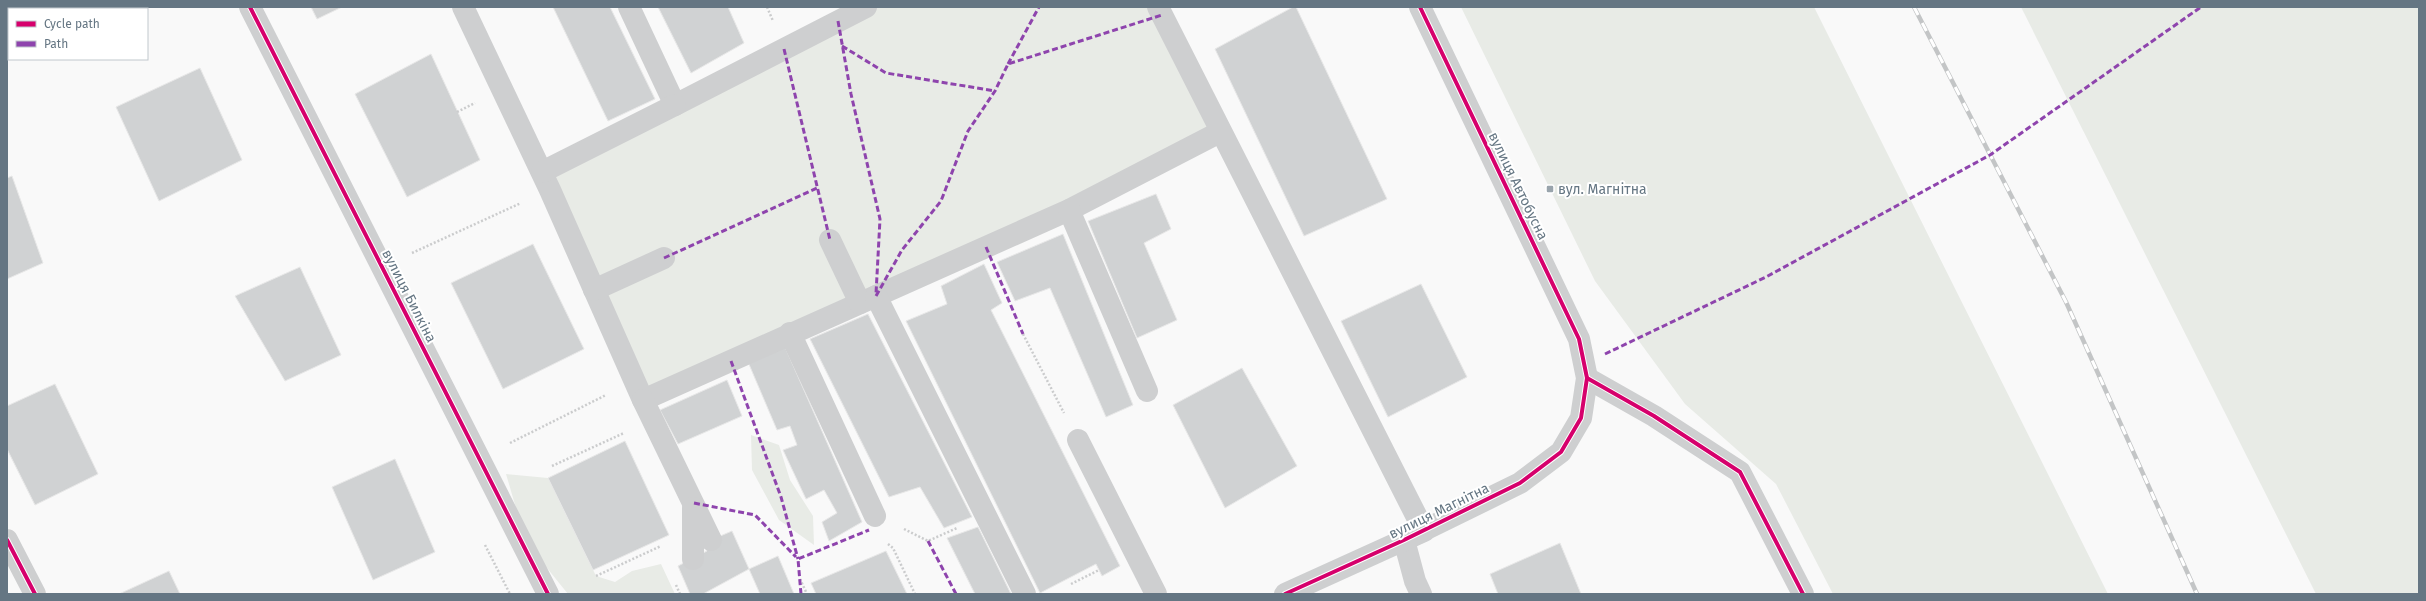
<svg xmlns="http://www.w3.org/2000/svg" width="2426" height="601" viewBox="0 0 2426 601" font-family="'Fira Sans',sans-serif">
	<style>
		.green { fill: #e8ebe6 }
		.building { fill: #d0d2d3; stroke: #e8e8e8 }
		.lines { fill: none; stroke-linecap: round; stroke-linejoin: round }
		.path { stroke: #cbcccd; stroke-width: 2.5; stroke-dasharray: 2 2; stroke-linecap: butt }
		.service { stroke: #cecfd0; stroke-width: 22 }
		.minor { stroke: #cecfd0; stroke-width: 22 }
		.tertiary { stroke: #cecfd0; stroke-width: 22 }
		.rail-casing { stroke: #c3c5c6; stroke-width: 4.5 }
		.rail { stroke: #fff; stroke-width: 3; stroke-dasharray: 9; stroke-linecap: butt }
		.quiet { stroke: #8e44ad; stroke-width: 3; stroke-dasharray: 6 3; stroke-linecap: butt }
		.cycleway-casing { stroke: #fff; stroke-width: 6 }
		.cycleway { stroke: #d6006c; stroke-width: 4 }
		.poi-dot { fill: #99a4ac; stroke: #fff; stroke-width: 1.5 }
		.labels { text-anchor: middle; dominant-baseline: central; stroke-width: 4; stroke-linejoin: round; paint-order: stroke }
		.street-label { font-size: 14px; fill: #657683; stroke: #fff }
		.poi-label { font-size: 14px; fill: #657683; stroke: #fff; text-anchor: start }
	</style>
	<rect width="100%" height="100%" fill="#f9f9f9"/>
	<g class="green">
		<path d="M867 7H1158L1220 132 643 400 542 172Z"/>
		<path d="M1461 7H1814L2108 594H1833L1776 484 1685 404 1595 281Z"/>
		<path d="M2021 7H2419V594H2316Z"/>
		<path d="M751 435 779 445 790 480 813 516 814 545 779 520 752 470Z"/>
		<path d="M506 474 548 478 596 576 615 582 632 571 661 564 675 594H568L526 542Z"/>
	</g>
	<g class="building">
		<path d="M37 7H56L51 9H38Z"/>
		<path d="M311 7H342L317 19Z"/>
		<path d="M553 7H610L655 99 608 121Z"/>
		<path d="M658 7H728L744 43 691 73Z"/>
		<path d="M1293 7H1296L1387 199 1304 236 1215 49Z"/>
		<path d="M431 54 480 160 407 197 355 94Z"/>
		<path d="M200 68 242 160 159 201 116 107Z"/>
		<path d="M12 176 43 263 7 279V178Z"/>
		<path d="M1156 194 1171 229 1144 243 1177 320 1137 338 1088 221Z"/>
		<path d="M1063 234 1133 405 1106 417 1050 288 1015 301 997 262Z"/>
		<path d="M533 244 584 349 503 389 451 283Z"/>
		<path d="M984 264 1002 303 991 310 1120 566 1102 576 1096 564 1040 593 906 321 947 304 941 286Z"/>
		<path d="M300 267 341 355 285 381 235 296Z"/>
		<path d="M1421 284 1467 377 1388 417 1341 321Z"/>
		<path d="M868 314 972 517 944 528 920 487 889 497 810 339Z"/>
		<path d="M785 347 862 522 829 541 822 522 837 513 824 490 806 499 783 450 797 445 790 426 777 430 748 362Z"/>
		<path d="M1242 368 1297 466 1225 508 1173 405Z"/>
		<path d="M727 380 742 416 678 444 660 410Z"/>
		<path d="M55 384 98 474 35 505 7 449V406Z"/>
		<path d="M625 441 669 535 593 570 548 478Z"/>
		<path d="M395 459 435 552 373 580 332 487Z"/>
		<path d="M978 527 1011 594H975L947 538Z"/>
		<path d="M732 531 749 569 703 594H690L678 566 707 551 704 543Z"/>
		<path d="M1560 543 1581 594H1498L1490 574Z"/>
		<path d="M886 551 907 594H816L811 583Z"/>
		<path d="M778 556 794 594H760L749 569Z"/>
		<path d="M169 571 180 594H119Z"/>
	</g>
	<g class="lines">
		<g class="path">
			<path d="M767 7 773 21"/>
			<path d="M457 112 475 103"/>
			<path d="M412 253 521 203"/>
			<path d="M1023 334 1064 413"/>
			<path d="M510 443 606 395"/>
			<path d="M552 466 624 433"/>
			<path d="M904 529 928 541 957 528"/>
			<path d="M888 544 893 548 915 594"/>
			<path d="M485 545 510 594"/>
			<path d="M596 576 661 546"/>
			<path d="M800 579 807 594"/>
			<path d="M1071 584 1099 570"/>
			<path d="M676 585 680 594"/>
		</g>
		<g class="service">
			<path d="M463 7 550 190 643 400 1069 210 1220 132"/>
			<path d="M629 7 675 105 866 7"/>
			<path d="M1158 7 1424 531 1404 540 1415 581 1421 594"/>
			<path d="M121 9 125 7"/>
			<path d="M542 172 675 105"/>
			<path d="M1069 210 1147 391"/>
			<path d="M830 240 860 303"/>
			<path d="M594 290 664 258"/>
			<path d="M876 296 1025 594"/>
			<path d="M790 333 875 516"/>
			<path d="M643 400 711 540"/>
			<path d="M1078 440 1156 594"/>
			<path d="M693 559V508"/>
		</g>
		<g class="minor">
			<path d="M250 7 548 594"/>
			<path d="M1587 378 1654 416 1740 472 1803 594"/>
			<path d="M7 540 35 594"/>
		</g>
		<path class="tertiary" d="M1285 594 1404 540 1520 483 1561 452 1581 418 1587 378 1579 339 1420 7"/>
		<g class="rail-casing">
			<path id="rail" d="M1914 7 2066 302 2197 594"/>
		</g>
		<use href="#rail" class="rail"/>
		<g class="quiet">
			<path d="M838 21 851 94 880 219 876 294"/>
			<path d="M842 46 886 73 995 91"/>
			<path d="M784 49 830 240"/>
			<path d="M1008 64 1039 7"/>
			<path d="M986 247 1023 334"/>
			<path d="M664 258 817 188"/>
			<path d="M876 296 902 250 941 201 968 131 995 91 1008 64 1162 15"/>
			<path d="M1605 354 1766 277 1990 155 2201 7"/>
			<path d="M731 361 781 497 798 559"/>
			<path d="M694 503 755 515 796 557"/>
			<path d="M928 541 956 594"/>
			<path d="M801 594 798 559 869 530"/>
		</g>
		<g class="cycleway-casing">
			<g id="cycleway">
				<path d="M250 7 548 594"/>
				<path d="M1587 378 1654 416 1740 472 1803 594"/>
				<path d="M7 540 35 594"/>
				<path d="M1285 594 1404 540 1520 483 1561 452 1581 418 1587 378 1579 339 1420 7"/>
			</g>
		</g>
		<use href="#cycleway" class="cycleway"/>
	</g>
	<rect class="poi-dot" x="1546" y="185" width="8" height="8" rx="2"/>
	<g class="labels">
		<g class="street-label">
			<text transform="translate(1518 186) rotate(64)">вулиця Автобусна</text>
			<text transform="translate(409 296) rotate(63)">вулиця Билкіна</text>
			<text transform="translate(1439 511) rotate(-26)">вулиця Магнітна</text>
		</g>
		<g class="poi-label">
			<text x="1558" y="189">вул. Магнітна</text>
		</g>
	</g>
	<rect width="2426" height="601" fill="none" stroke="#657683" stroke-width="16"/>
	<rect x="8" y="8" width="140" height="52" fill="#ffffff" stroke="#c1c8cd"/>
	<rect x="16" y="21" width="20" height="6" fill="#d6006c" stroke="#c1c8cd"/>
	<text x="44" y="28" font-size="12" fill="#657683">Cycle path</text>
	<rect x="16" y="41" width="20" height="6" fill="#8e44ad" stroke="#c1c8cd"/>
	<text x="44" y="48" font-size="12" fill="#657683">Path</text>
</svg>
